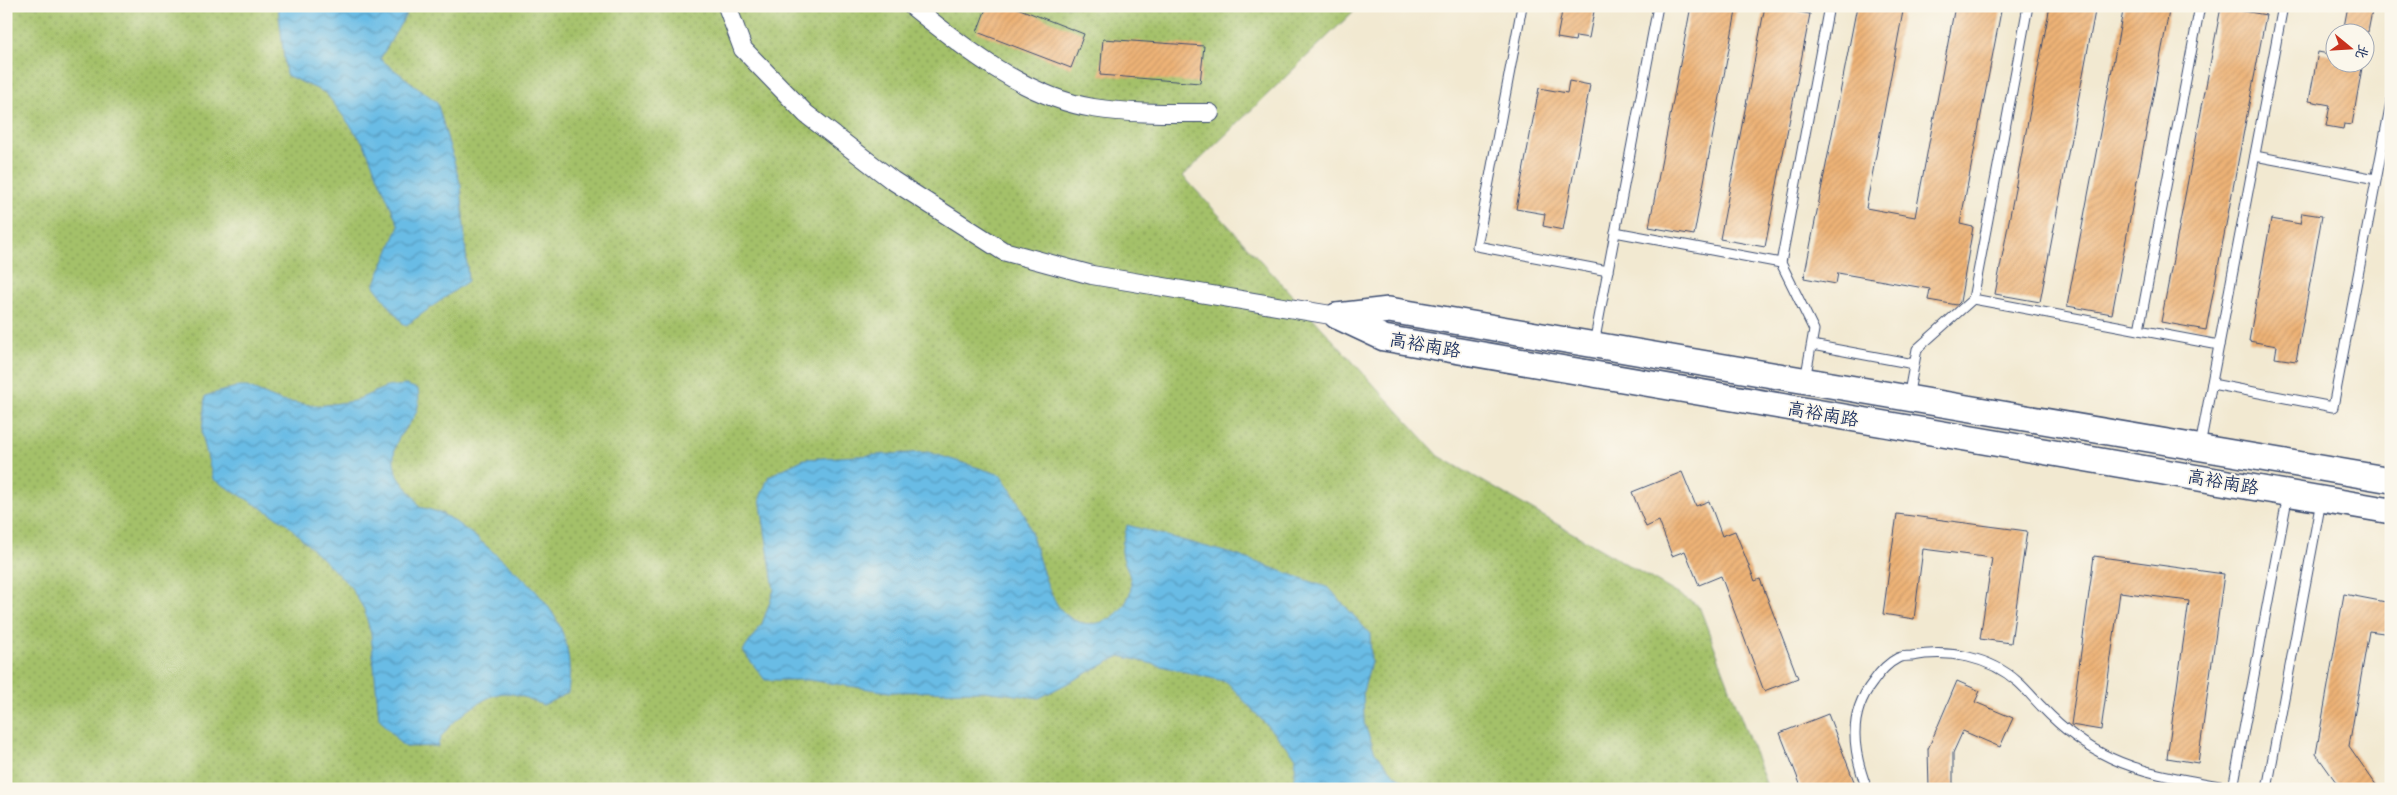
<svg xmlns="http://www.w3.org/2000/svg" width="2397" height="795" viewBox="0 0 2397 795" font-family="Sriracha,'LXGW WenKai TC',sans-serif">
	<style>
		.grass { fill: url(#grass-dots); stroke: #607864 }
		.water { fill: url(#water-waves); stroke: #4276a2 }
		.building { fill: url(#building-hatch) }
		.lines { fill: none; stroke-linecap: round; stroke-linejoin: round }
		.lane-casing { stroke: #3b4b6f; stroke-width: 11 }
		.street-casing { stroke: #3b4b6f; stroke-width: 20 }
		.secondary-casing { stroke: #3b4b6f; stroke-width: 28 }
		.lane { stroke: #fff; stroke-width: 9 }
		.street { stroke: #fff; stroke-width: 18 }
		.secondary { stroke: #fff; stroke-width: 25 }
		.labels { text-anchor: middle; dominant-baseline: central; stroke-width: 4; stroke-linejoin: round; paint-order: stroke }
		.street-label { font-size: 18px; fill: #1b2f5e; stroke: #fbf7ec }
	</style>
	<defs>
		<pattern id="grass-dots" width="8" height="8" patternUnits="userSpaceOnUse" patternTransform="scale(1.25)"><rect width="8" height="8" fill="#a4c169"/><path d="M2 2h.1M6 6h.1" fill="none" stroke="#859d5a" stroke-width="1.8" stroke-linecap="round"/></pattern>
		<pattern id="water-waves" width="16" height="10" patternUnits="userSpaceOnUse" patternTransform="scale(1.25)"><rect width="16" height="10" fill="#69bce5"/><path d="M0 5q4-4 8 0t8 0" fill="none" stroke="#5699bd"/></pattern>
		<pattern id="building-hatch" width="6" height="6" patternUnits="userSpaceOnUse" patternTransform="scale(1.25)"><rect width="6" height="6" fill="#edb276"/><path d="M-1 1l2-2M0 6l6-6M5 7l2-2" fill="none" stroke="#cb9968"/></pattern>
	</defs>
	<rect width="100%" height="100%" fill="#fbf7ec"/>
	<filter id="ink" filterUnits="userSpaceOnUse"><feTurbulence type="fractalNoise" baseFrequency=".02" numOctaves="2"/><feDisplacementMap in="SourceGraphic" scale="10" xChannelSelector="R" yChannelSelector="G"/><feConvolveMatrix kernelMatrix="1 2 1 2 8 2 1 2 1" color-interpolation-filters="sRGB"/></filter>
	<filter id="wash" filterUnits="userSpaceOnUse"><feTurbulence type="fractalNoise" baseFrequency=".0096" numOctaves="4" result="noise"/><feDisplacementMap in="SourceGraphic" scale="20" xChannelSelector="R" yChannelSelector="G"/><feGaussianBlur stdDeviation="1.12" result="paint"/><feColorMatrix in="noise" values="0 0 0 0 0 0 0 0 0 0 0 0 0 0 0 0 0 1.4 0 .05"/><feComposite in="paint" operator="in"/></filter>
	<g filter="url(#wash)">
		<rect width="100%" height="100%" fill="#f2e9d1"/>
		<path class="grass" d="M6 6H1359L1183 176 1439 456 1699 606 1768 789H6Z"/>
		<g class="water">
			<path d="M278 6H411L380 59 437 102 461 186 468 281 405 326 374 286 399 226 364 144 326 93 286 75Z"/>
			<path d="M406 385 418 389C424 425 395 425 394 456 392 482 414 489 419 507 427 509 437 511 444 515 462 525 478 539 493 552 541 592 577 625 568 693L543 705C530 700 512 690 498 694 481 698 439 729 438 746L406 747 400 743 379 718 371 634 364 609 350 586 285 522 213 479 202 434 205 396 236 387H247L281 401 318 406 354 401 386 387Z"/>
			<path d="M928 452 1001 475C1009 488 1020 503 1026 518 1035 542 1043 580 1055 601 1073 634 1115 630 1129 596 1136 579 1123 565 1122 552 1121 544 1126 533 1127 525L1236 555 1329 588 1370 634 1371 662 1363 692 1364 723 1375 752 1395 775 1416 789H1294L1296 757 1227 682 1120 656 1039 698 984 691 889 692 810 680H765L743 651 762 624 774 590 760 498 769 476 804 459Z"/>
		</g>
		<g id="blocks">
			<g class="building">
				<path d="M987 6H1012L1084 34 1071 68 977 32Z"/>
				<path d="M1563 6H1595L1589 38 1576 36 1575 41 1557 38Z"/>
				<path d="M1691 6H1737L1694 235 1649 227Z"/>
				<path d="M1765 6 1810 14 1765 247 1720 239Z"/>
				<path d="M1857 6H1904L1866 208 1915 217 1955 6H2002L1960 224 1973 227 1960 302 1957 305 1928 300 1930 289 1838 273 1836 284 1804 278Z"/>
				<path d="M2050 6H2096L2040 302 1995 294Z"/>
				<path d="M2124 6H2170L2112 314 2067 306Z"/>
				<path d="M2348 6H2373L2368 32H2343Z"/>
				<path d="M2221 7 2266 15 2206 330 2161 322Z"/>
				<path d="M1103 39 1204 46 1200 83 1100 75Z"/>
				<path d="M2318 52 2334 55V62H2363L2352 125 2344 124 2343 129 2326 126 2330 105 2309 101Z"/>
				<path d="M1569 81 1590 85 1563 230 1543 226 1545 214 1516 209 1539 88 1567 93Z"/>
				<path d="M2302 213 2322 216 2296 361 2275 358 2277 346 2249 341 2271 219 2300 224Z"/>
				<path d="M1682 472 1696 506 1709 501 1722 536 1735 531 1755 581 1760 579 1798 678 1764 691 1721 576 1699 585 1685 551 1672 556 1659 521 1646 527 1632 492Z"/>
				<path d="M1897 514 2027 531 2011 643 1980 639 1992 558 1923 549 1914 619 1883 614Z"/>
				<path d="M2094 556 2224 574 2198 763 2167 758 2189 601 2120 592 2101 730 2071 725Z"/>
				<path d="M2344 594 2391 603V634L2369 631 2349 746 2379 789H2341L2316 754Z"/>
				<path d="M1957 681 1980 691 1975 702 2013 718 2000 747 1963 731 1953 753V789H1929L1928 749Z"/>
				<path d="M1828 714 1857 789H1802L1780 733Z"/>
			</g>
		</g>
	</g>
	<g filter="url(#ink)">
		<use href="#blocks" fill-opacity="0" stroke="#3b4b6f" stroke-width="1"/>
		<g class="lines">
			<g class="lane-casing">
				<g id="lane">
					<path d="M1522 6 1477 246 1608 271"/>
					<path d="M2255 156 2376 179"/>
					<path d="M1615 232 1781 263"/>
					<path d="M1973 299 2219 345"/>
					<path d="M2139 330 2200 6"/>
					<path d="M1594 344 1658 6"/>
					<path d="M1812 345 1914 364"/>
					<path d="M1805 380 1814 330 1781 263 1829 6"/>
					<path d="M2212 384 2333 407 2391 102"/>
					<path d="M1908 398 1917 349 1973 299 2028 6"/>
					<path d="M2200 446 2283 6"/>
					<path d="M2233 788 2288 494"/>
					<path d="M1867 789C1853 752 1847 715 1873 682 1879 673 1888 663 1898 658 1902 656 1908 656 1912 656 1949 649 1990 657 2018 682 2027 690 2034 699 2042 707 2062 728 2085 746 2111 758 2149 776 2195 781 2236 789"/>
					<path d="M2267 789 2321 501"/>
				</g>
			</g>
			<g class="street-casing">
				<g id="street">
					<path d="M727 6 743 49 806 114 892 180 1003 251 1092 275 1337 316"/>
					<path d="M912 6C964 48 1025 97 1093 108 1132 114 1171 113 1210 113"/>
				</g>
			</g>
			<g class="secondary-casing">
				<g id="secondary">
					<path d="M1337 316 1384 338 2391 511"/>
					<path d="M1337 316 1389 310 2391 480"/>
				</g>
			</g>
			<use href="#lane" class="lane"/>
			<use href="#street" class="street"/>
			<use href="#secondary" class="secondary"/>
		</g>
	</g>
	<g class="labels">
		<g class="street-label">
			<text transform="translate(1425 345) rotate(10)">高裕南路</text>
			<text transform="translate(1823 414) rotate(10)">高裕南路</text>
			<text transform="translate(2223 482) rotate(10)">高裕南路</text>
		</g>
	</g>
	<rect width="2397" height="795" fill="none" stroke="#fbf7ec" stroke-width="25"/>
	<g transform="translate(2350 48) rotate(108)"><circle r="24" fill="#fbf7ec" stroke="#a1a7b3"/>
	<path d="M0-4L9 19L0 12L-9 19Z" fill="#c8321e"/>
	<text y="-8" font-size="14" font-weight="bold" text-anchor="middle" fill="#1b2f5e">北</text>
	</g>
</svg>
